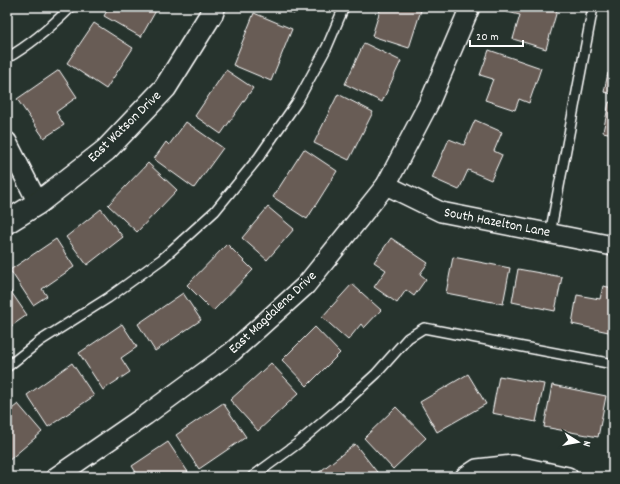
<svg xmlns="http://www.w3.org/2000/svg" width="620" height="484" viewBox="0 0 620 484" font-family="Dekko,sans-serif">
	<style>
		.building { fill: #685c54; stroke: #fff }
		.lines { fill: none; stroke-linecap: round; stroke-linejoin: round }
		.lane-casing { stroke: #fff; stroke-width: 12 }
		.street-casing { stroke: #fff; stroke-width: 22 }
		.secondary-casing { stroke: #fff; stroke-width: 25 }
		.lane { stroke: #26332d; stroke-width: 9 }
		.street { stroke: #26332d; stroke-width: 19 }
		.secondary { stroke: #26332d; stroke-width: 22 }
		.labels { text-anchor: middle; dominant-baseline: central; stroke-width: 3; stroke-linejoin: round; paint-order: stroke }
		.street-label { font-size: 14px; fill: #fff; stroke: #26332d }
	</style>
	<rect width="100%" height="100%" fill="#26332d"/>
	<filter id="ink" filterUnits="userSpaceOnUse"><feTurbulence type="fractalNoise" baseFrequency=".025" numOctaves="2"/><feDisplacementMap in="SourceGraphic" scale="8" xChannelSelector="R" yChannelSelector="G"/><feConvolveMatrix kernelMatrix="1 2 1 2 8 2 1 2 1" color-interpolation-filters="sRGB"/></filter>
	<g filter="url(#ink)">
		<g class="building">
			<path d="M109 7H158L141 37 104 16Z"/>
			<path d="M275 7H296L294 14Z"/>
			<path d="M381 7H422L409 48 372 36Z"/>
			<path d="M508 7H558L546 49 513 39 520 15 507 12Z"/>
			<path d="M254 13 292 29 271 81 233 65Z"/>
			<path d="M94 23 133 48 106 89 67 63Z"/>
			<path d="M364 43 401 61 382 102 345 84Z"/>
			<path d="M489 50 541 68 529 103 519 99 515 110 485 100 493 79 480 75Z"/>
			<path d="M59 70 77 97 56 112 64 125 44 138 17 99Z"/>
			<path d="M226 70 253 88 221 134 195 116Z"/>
			<path d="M608 73 613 74V94L604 92Z"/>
			<path d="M338 94 373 112 349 160 314 143Z"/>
			<path d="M609 102 613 103V134L603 132Z"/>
			<path d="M475 120 502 132 494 151 502 155 491 180 468 170 459 190 432 178 449 139 464 145Z"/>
			<path d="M186 122 223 148 194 188 154 159 166 142 169 145Z"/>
			<path d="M304 149 337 171 307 219 273 197Z"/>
			<path d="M148 163 177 190 137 232 108 205Z"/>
			<path d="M268 207 294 229 267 260 242 238Z"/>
			<path d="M101 209 123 237 87 265 66 237Z"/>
			<path d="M391 238 428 263 420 274 426 279 414 296 406 290 397 303 374 287 386 270 374 262Z"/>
			<path d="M56 239 74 267 42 289 47 296 33 305 10 270Z"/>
			<path d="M227 244 253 270 213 311 187 285Z"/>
			<path d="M453 257 510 268 503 304 446 293Z"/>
			<path d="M518 269 562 277 555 311 512 302Z"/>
			<path d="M352 284 381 310 364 328 361 324 348 340 322 317Z"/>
			<path d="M7 286 27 315 7 329Z"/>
			<path d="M603 286 613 288V333L572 324 577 295 600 299Z"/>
			<path d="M183 293 201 320 155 351 138 324Z"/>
			<path d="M122 324 137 347 121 358 130 372 103 390 79 353Z"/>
			<path d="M315 327 340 353 307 386 282 360Z"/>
			<path d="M72 363 94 396 48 427 27 395Z"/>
			<path d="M271 363 299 393 258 431 230 400Z"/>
			<path d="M468 374 486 404 437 432 420 402Z"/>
			<path d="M499 376 544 384 536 422 492 413Z"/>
			<path d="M552 385 606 396 598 437 544 427Z"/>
			<path d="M223 403 246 437 199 469 176 435Z"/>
			<path d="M18 404 42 432 7 462V413Z"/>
			<path d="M396 407 426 438 393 469 364 438Z"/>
			<path d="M168 442 188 472 182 477H139L132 466Z"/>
			<path d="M355 444 380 476 379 477H313Z"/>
		</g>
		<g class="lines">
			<g class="lane-casing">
				<g id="lane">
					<path d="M7 58C32 44 51 27 71 7"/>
					<path d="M550 234 593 7"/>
					<path d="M7 367 40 341 108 298 162 259 215 211 259 157 297 102 327 47 344 7"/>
					<path d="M252 477 297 444 339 408 376 374 408 338 424 328 613 364"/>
				</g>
			</g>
			<g class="street-casing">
				<g id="street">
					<path d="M7 142 38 203"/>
					<path d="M386 185 441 212 613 246"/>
					<path d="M56 477 146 415 232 352 306 285 386 185 430 101 470 7"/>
					<path d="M465 477 477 469 513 465 568 477"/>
				</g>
			</g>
			<g class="secondary-casing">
				<path id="secondary" d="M7 222 38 203 106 150 165 88 212 13 214 7"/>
			</g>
			<use href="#lane" class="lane"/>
			<use href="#street" class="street"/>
			<use href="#secondary" class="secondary"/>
		</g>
	</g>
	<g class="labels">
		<g class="street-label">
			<text transform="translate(125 127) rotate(-44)">East Watson Drive</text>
			<text transform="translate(497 223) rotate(11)">South Hazelton Lane</text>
			<text transform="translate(273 313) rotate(-43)">East Magdalena Drive</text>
		</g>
	</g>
	<rect width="620" height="484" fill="none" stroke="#26332d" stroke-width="24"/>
	<rect x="12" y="12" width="596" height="460" fill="none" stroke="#fff" stroke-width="1.5" filter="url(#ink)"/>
	<g transform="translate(578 442) rotate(101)" stroke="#26332d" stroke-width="3" paint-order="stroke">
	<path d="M0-3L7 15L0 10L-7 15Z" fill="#ffffff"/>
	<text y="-6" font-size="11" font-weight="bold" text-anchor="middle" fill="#ffffff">N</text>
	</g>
	<path d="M470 40v6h53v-6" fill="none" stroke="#ffffff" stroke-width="2"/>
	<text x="476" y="40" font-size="12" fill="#ffffff" stroke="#26332d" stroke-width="3" paint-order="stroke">20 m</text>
</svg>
